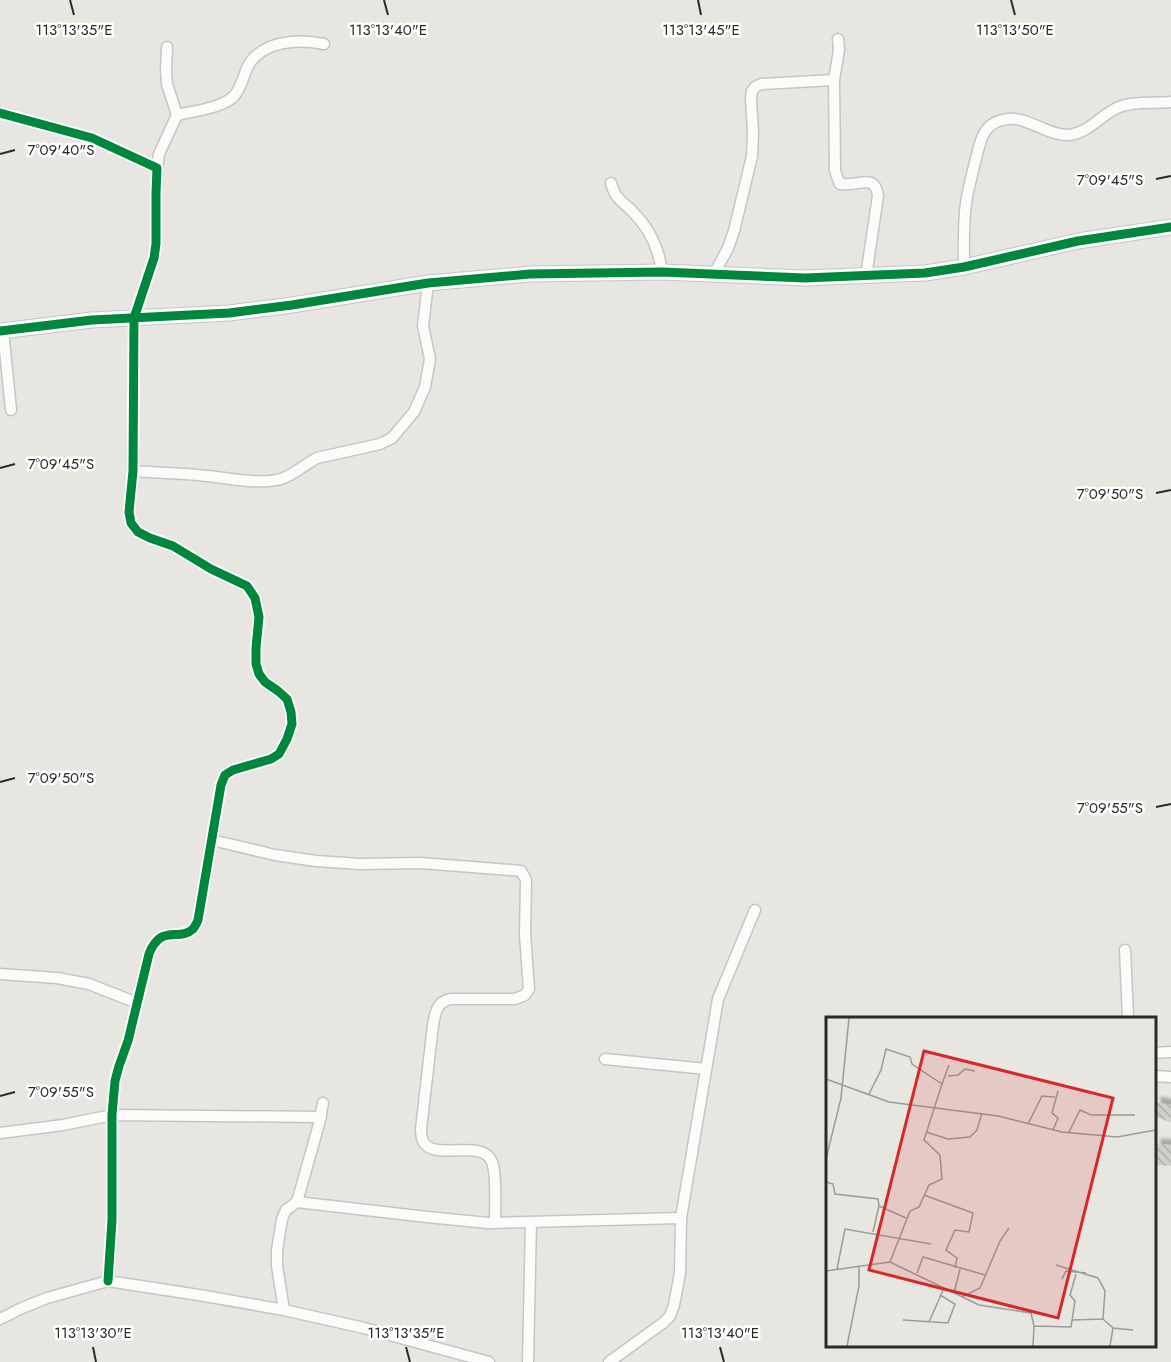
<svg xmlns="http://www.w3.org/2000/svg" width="1171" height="1362" viewBox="0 0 1171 1362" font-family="Jost,sans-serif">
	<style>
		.building { fill: url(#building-back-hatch); filter: url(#shadow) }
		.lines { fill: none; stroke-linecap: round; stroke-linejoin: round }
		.street-casing { stroke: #c6c5c5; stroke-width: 13 }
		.secondary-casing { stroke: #c6c5c5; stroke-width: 17 }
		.street { stroke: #fcfbfa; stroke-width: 10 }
		.secondary { stroke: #fcfbfa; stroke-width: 15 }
		.cycleway-casing { stroke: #fff; stroke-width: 13 }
		.cycleway { stroke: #00873e; stroke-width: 9 }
		.ticks { fill: none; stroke: #2a2a2a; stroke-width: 2 }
		.inset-road { fill: none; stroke: #9c9b98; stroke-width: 1.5 }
		.view { fill: #d62828; fill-opacity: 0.15; stroke: #d62828; stroke-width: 3 }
		.inset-edge { fill: none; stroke: #2a2a2a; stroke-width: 3 }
		.ticks-label { font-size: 15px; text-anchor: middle; fill: #2a2a2a; stroke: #fff; stroke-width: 5; stroke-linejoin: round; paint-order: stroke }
	</style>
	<defs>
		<pattern id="building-back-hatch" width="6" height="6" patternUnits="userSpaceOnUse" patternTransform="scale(1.5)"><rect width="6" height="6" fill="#cfceca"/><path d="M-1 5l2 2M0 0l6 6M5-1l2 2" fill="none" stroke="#b2b1ae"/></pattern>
		<filter id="shadow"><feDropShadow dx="5.5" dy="-5.5" stdDeviation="1.5" flood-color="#0004"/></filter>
	</defs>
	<rect width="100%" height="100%" fill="#e8e6e1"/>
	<g class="building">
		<path d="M1155 1102 1171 1105V1122L1155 1117Z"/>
		<path d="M1155 1144 1171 1145V1166L1155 1165Z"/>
	</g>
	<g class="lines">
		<g class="street-casing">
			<g id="street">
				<path d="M838 39 839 50 834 80 835 170 837 177 840 184C858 187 875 172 878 196L866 276"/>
				<path d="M0 113 92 138 157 168 156 193V244L154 258 134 318 133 471 129 512 131 523 138 532 150 538 173 546 211 569 247 586 255 598 259 617 256 648V664L259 674 265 682 278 691 287 699 291 712 292 724 287 739 279 754 271 759 233 770 225 775 221 785 198 920C198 921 194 928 193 929 179 942 161 923 149 954L128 1041 119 1066 115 1081 112 1115V1220L108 1281"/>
				<path d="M177 115C193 111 223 108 234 96 242 87 243 76 248 66 263 40 298 39 324 44"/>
				<path d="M157 168 159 154 177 115 167 84 166 70 167 47"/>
				<path d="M611 183C616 201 622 200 633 212 650 229 659 249 662 272"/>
				<path d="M964 267C964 245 963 224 966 203 968 189 972 176 975 162 978 153 979 141 985 132 989 124 999 120 1008 119 1029 117 1048 136 1069 135 1087 133 1099 118 1113 110 1130 100 1152 104 1171 102"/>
				<path d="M714 274 728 248 734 231 752 156 753 133 751 98 752 91 755 87 761 84 834 80"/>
				<path d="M3 330 11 410"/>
				<path d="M133 471C158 473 183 473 207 476 230 478 258 485 281 479 294 475 305 464 317 458L380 444 392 438 414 412 425 387 430 359 423 326 428 283"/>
				<path d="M212 840 275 855 316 861 360 864 421 863 511 870 521 871 526 880 525 934 529 989 525 995 515 999H451C437 1001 435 1013 433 1025L421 1129C421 1134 421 1138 424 1143 437 1161 483 1138 492 1162 497 1174 495 1208 495 1223"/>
				<path d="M1125 950 1128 1018"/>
				<path d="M0 974 57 978 89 984 137 1003"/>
				<path d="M1154 1053 1171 1052"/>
				<path d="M605 1059 706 1069"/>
				<path d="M1154 1076 1171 1077"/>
				<path d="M0 1133 63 1125 112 1115 321 1117"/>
				<path d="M297 1202 319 1124 323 1103"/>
				<path d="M284 1310 277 1266V1250L282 1219 286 1210 297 1202 427 1217 488 1223 681 1218"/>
				<path d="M0 1319 22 1308 47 1298 108 1281 205 1296 284 1310 364 1328 489 1362"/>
				<path d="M528 1362 531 1222"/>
				<path d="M609 1362 663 1323 670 1316 674 1305 680 1273 681 1218 718 999 755 910"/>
			</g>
		</g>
		<g class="secondary-casing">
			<path id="secondary" d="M0 331 92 320 229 313 292 305 428 283 530 274 662 272 805 278 925 273 964 267 1078 241 1171 227"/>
		</g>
		<use href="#street" class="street"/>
		<use href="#secondary" class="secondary"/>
		<g class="cycleway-casing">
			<g id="cycleway">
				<path d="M0 113 92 138 157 168 156 193V244L154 258 134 318 133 471 129 512 131 523 138 532 150 538 173 546 211 569 247 586 255 598 259 617 256 648V664L259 674 265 682 278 691 287 699 291 712 292 724 287 739 279 754 271 759 233 770 225 775 221 785 198 920C198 921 194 928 193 929 179 942 161 923 149 954L128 1041 119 1066 115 1081 112 1115V1220L108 1281"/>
				<path d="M0 331 92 320 229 313 292 305 428 283 530 274 662 272 805 278 925 273 964 267 1078 241 1171 227"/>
			</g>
		</g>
		<use href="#cycleway" class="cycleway"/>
	</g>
	<path class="ticks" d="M70 0 74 15M384 0 388 15M698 0 701 15M1011 0 1015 15M0 154 15 150M1156 179 1171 176M0 468 15 464M1156 493 1171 490M0 782 15 778M1156 807 1171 804M0 1096 15 1092M93 1347 96 1362M406 1347 410 1362M720 1347 724 1362"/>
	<g transform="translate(826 1017)">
		<rect width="330" height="330" fill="#e8e6e1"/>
		<path class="inset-road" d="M122 59 132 58 139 52 149 54M0 62 63 85 172 99 236 115 291 120 330 113M116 67 123 48M43 77 55 53 60 32 84 40 86 47 116 67 98 123 114 138 116 162 103 168 93 190 84 194 64 245M202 107 216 79 229 80M227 113 232 101 226 96 232 74M100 115 122 122 144 120 151 113 156 96M243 115 254 93 265 98H309M0 142 15 81 23 1M0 165 7 167 9 177 52 182 53 189 80 201M98 178 147 196 143 215 129 213 120 233 131 241 129 251M47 215 53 189M230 248 272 261 279 274 277 302 246 303M11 252 19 212 105 227M0 254 64 245 153 288 205 296 208 309M91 256 97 240 159 258M236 262 240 254 260 256M128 276 134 252M136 280 154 271 174 224 183 211M277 302 287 311 284 329M77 303 122 306 129 287 114 278M103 305 118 271M287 311 307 313M21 329 33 269V250M207 329 208 309 245 310 249 284 244 278 250 257"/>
		<path class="view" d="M98 34 287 81 232 301 43 253Z"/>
		<rect width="330" height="330" class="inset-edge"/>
	</g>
	<g class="ticks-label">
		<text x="74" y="35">113°13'35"E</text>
		<text x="388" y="35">113°13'40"E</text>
		<text x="701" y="35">113°13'45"E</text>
		<text x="1015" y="35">113°13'50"E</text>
		<text x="61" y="155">7°09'40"S</text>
		<text x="1110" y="185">7°09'45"S</text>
		<text x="61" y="469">7°09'45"S</text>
		<text x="1110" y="499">7°09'50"S</text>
		<text x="61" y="783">7°09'50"S</text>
		<text x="1110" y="813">7°09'55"S</text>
		<text x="61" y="1097">7°09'55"S</text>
		<text x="93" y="1338">113°13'30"E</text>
		<text x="406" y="1338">113°13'35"E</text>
		<text x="720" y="1338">113°13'40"E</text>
	</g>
</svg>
